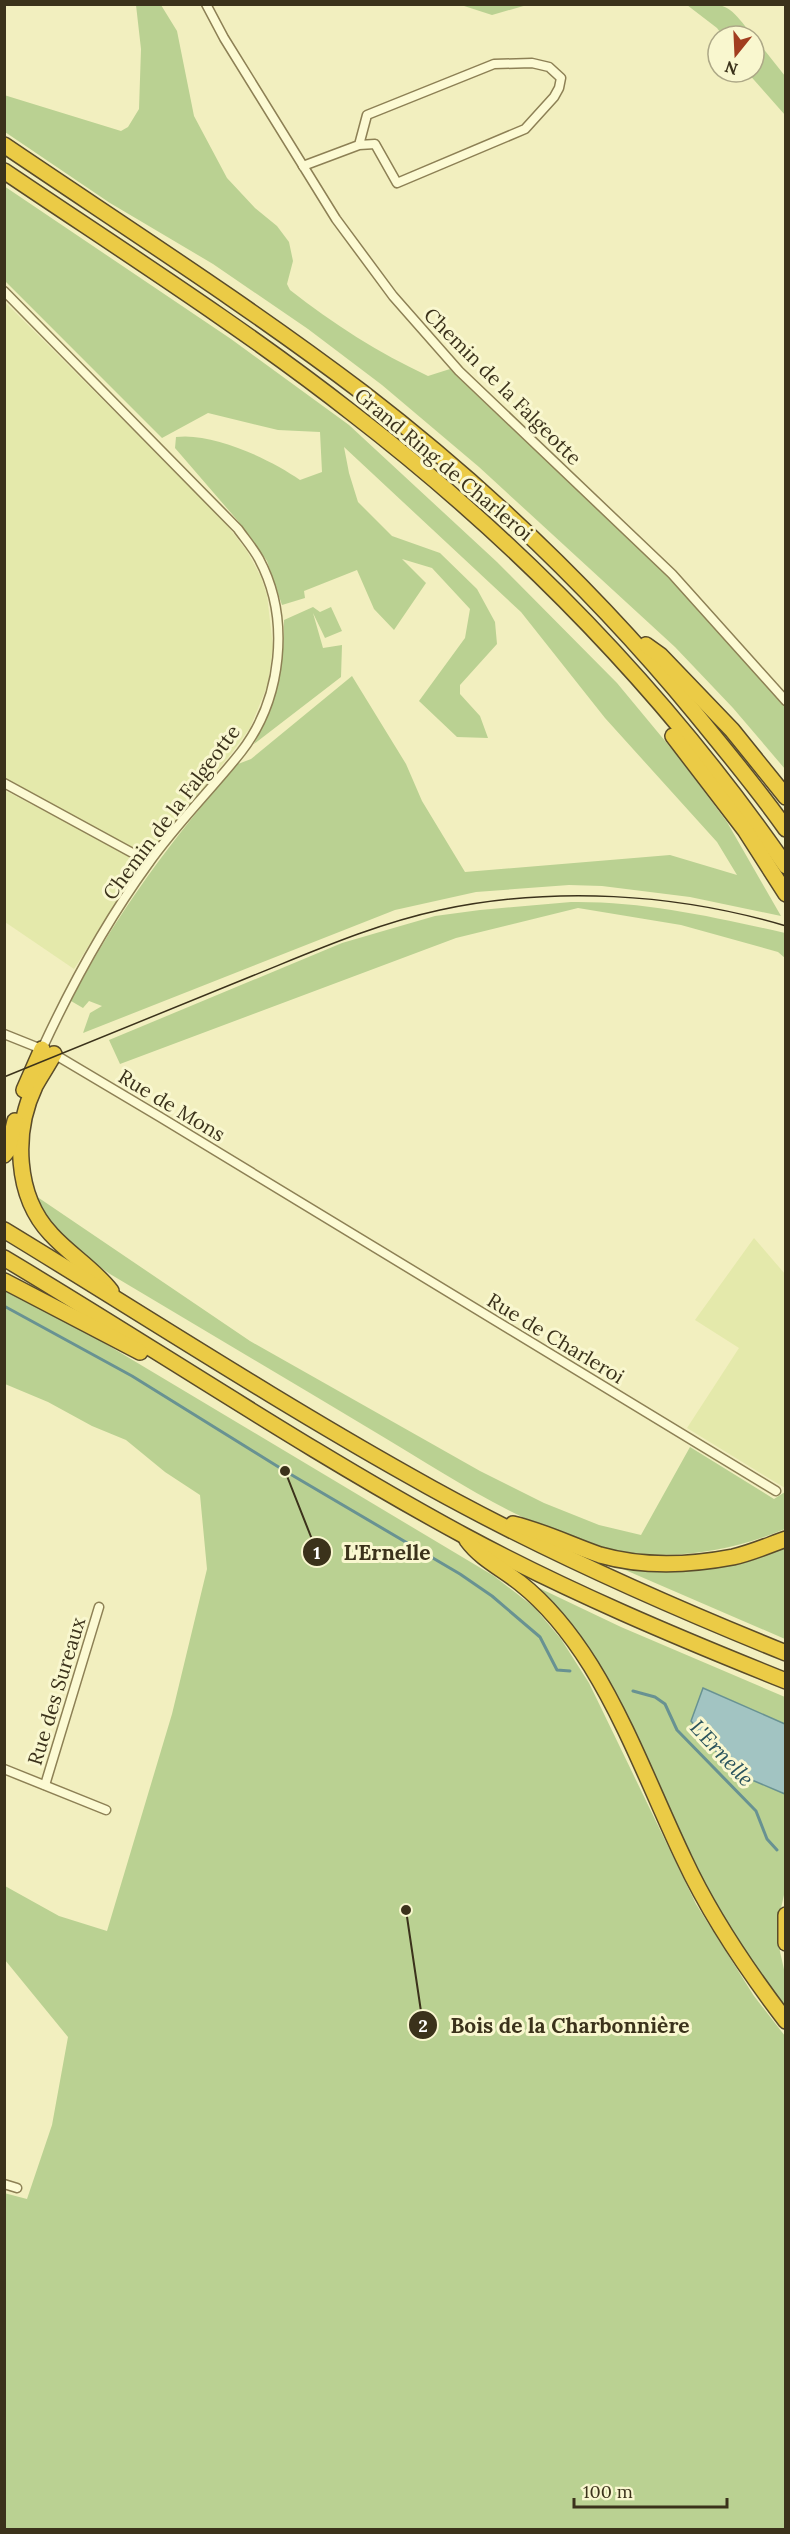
<svg xmlns="http://www.w3.org/2000/svg" width="790" height="2534" viewBox="0 0 790 2534" font-family="Lora,serif">
	<style>
		.farmland { fill: #e4e9ab }
		.green { fill: #bad192 }
		.water { fill: #a2c4c2; stroke: #689292; stroke-width: 1.5 }
		.lines { fill: none; stroke-linecap: round; stroke-linejoin: round }
		.stream { stroke: #689292; stroke-width: 3 }
		.street-casing { stroke: #8d8055; stroke-width: 11 }
		.highway-casing { stroke: #5a4c2a; stroke-width: 18 }
		.street { stroke: #fcfad3; stroke-width: 8 }
		.highway { stroke: #ebcb46; stroke-width: 15 }
		.tram { stroke: #3b321b; stroke-width: 1.5 }
		.labels { text-anchor: middle; dominant-baseline: central; stroke-width: 6; stroke-linejoin: round; paint-order: stroke }
		.street-label { font-size: 20px; fill: #3b321b; stroke: #f9f7cf }
		.water-label { font-size: 21px; font-style: italic; fill: #29535c; stroke: #f9f7cf }
		.leader { fill: none; stroke: #3b321b; stroke-width: 2 }
		.callout-dot { fill: #3b321b; stroke: #f9f7cf; stroke-width: 2 }
		.mark-label { font-size: 18px; text-anchor: middle; font-weight: bold; fill: #fff }
		.callout-label { font-size: 21px; text-anchor: middle; font-weight: bold; fill: #3b321b; stroke: #f9f7cf; stroke-width: 6; stroke-linejoin: round; paint-order: stroke }
	</style>
	<rect width="100%" height="100%" fill="#f2efbf"/>
	<g class="farmland">
		<path d="M4 301 223 520 247 551 261 577 267 595 273 647 268 684 250 728 231 754 153 849 142 853 5 780Z"/>
		<path d="M4 790 125 853 133 860 135 867 134 874 74 969 5 922Z"/>
		<path d="M754 1238 785 1274V1488L687 1428 739 1348 695 1320Z"/>
	</g>
	<g class="green">
		<path d="M136 5H161L177 31 194 116 227 178 255 208 277 226 289 242 293 261 287 284 290 290C333 324 379 353 428 376L450 369C504 423 562 473 617 526 676 583 731 645 785 707V769L733 708 675 647 479 467 382 385 308 329 213 264 110 203 5 132 4 95 121 131 128 127 139 109 141 49Z"/>
		<path d="M461 5H527L492 15Z"/>
		<path d="M687 5C729 4 726 2 753 36H723L717 28Z"/>
		<path d="M754 37 785 76V115L747 72H754Z"/>
		<path d="M4 186 231 339 349 425 497 562 617 683 680 759 727 822 781 916 690 897 602 886 569 885 476 892 395 910 83 1033 90 1013 102 1006 89 1001 83 1008 71 1001C115 915 174 836 238 764L251 759 352 676 406 764 422 801 465 872 670 855 737 875 717 842 605 718 521 612 344 447 349 473 358 502 392 536 440 553 477 589 495 622 497 644 460 685V694L480 716 488 738 457 737 419 701 465 638 470 609 432 568 402 559 426 583 394 630 374 609 357 570 304 591 305 598 282 605 267 561 238 521 175 448 176 437C212 432 270 459 300 480L322 472 320 432 278 430 208 413 162 438 5 281Z"/>
		<path d="M313 607 320 612 331 607 342 631 325 638 313 613 323 648 342 645 341 677 254 744C277 697 284 672 284 620Z"/>
		<path d="M571 902C644 901 714 917 785 933V958L778 952 681 925 578 908 456 938 120 1064 109 1040 342 943 390 929 435 916 480 910Z"/>
		<path d="M33 1194 250 1341 480 1471 544 1503 599 1525 641 1535 690 1447 774 1499 785 1492V1529C735 1550 680 1560 626 1552 539 1538 454 1479 380 1435 290 1381 200 1328 110 1274 76 1250 53 1232 33 1194Z"/>
		<path d="M5 1291 74 1325 494 1576 534 1607 561 1639 589 1683 696 1904 754 1996 785 2036V2529H5L4 2193 27 2199 52 2125 68 2037 5 1960V1886L59 1916 107 1931 172 1714 207 1569 200 1495 165 1472 126 1440 92 1426 48 1402 5 1384Z"/>
		<path d="M785 1546V1639L609 1563C638 1567 667 1571 696 1570 727 1568 757 1555 785 1546Z"/>
		<path d="M537 1587 621 1627 785 1697V1724L704 1688 733 1772 785 1794 786 1886 779 1917V1947L785 1974V2013L718 1912 593 1656 572 1625Z"/>
	</g>
	<path class="water" d="M703 1688 785 1724V1794L733 1772 691 1721Z"/>
	<g class="lines">
		<g class="stream">
			<path d="M4 1306 132 1376 285 1471 460 1574 492 1596 540 1637 557 1670 570 1671"/>
			<path d="M633 1691 655 1697 665 1704 677 1730 756 1811 767 1839 777 1850"/>
		</g>
		<g class="street-casing">
			<g id="street">
				<path d="M206 4 224 38 336 219 393 296 459 371 672 574 786 701"/>
				<path d="M303 166 359 145 375 144 397 183 525 129 554 97 559 88 561 78 549 67 532 63 494 64 367 115 359 145"/>
				<path d="M4 291 238 529C245 539 253 548 259 559 291 619 282 699 241 752 211 790 176 824 148 864 106 922 72 984 42 1049"/>
				<path d="M4 783 149 862"/>
				<path d="M4 1034 54 1054 160 1117 776 1491"/>
				<path d="M4 1769 106 1810"/>
				<path d="M45 1785 99 1607"/>
				<path d="M4 2184 17 2188"/>
			</g>
		</g>
		<g class="highway-casing">
			<g id="highway">
				<path d="M4 145C125 227 247 305 363 393 485 487 597 594 695 713 726 751 758 789 786 829"/>
				<path d="M4 171C121 250 241 326 352 413 518 541 666 693 786 866"/>
				<path d="M646 645 660 655 732 730 786 797"/>
				<path d="M673 736 745 830 786 894"/>
				<path d="M54 1054C48 1065 41 1075 35 1086 13 1132 15 1196 51 1234 70 1255 94 1269 111 1291"/>
				<path d="M24 1090 42 1049"/>
				<path d="M4 1155 8 1150 15 1121"/>
				<path d="M4 1230C139 1312 271 1398 408 1475 529 1544 657 1601 786 1653"/>
				<path d="M4 1258C158 1350 306 1450 463 1535 567 1591 676 1637 786 1681"/>
				<path d="M4 1281 140 1352"/>
				<path d="M513 1524C543 1531 571 1545 600 1555 642 1567 691 1565 733 1557 751 1553 769 1545 786 1539"/>
				<path d="M467 1540C481 1559 501 1568 520 1583 549 1606 571 1634 591 1666 628 1726 653 1794 684 1859 711 1917 747 1970 786 2021"/>
				<path d="M786 1915V1943"/>
			</g>
		</g>
		<use href="#street" class="street"/>
		<use href="#highway" class="highway"/>
		<path class="tram" d="M4 1077C87 1043 170 1010 252 976 314 951 375 924 440 910 553 886 675 893 786 926"/>
	</g>
	<g class="labels">
		<g class="street-label">
			<text transform="translate(503 386) rotate(45)">Chemin de la Falgeotte</text>
			<text transform="translate(444 464) rotate(40)">Grand Ring de Charleroi</text>
			<text transform="translate(171 812) rotate(-53)">Chemin de la Falgeotte</text>
			<text transform="translate(172 1105) rotate(31)">Rue de Mons</text>
			<text transform="translate(556 1338) rotate(31)">Rue de Charleroi</text>
			<text transform="translate(56 1691) rotate(-73)">Rue des Sureaux</text>
		</g>
		<g class="water-label">
			<text transform="translate(722 1753) rotate(47)">L'Ernelle</text>
		</g>
	</g>
	<path class="leader" d="M285 1471L317 1552M406 1910L423 2025"/>
	<g class="callout-dot">
		<circle cx="285" cy="1471" r="6"/>
		<circle cx="406" cy="1910" r="6"/>
		<circle cx="317" cy="1552" r="15"/>
		<circle cx="423" cy="2025" r="15"/>
	</g>
	<g class="mark-label">
		<text x="317" y="1559">1</text>
		<text x="423" y="2032">2</text>
	</g>
	<g class="callout-label">
		<text x="387" y="1560">L'Ernelle</text>
		<text x="570" y="2033">Bois de la Charbonnière</text>
	</g>
	<rect width="790" height="2534" fill="none" stroke="#3b321b" stroke-width="12"/>
	<g transform="translate(736 54) rotate(198)"><circle r="28" fill="#f9f7cf" stroke="#ada887" stroke-width="1.5"/>
	<path d="M0-4.5L10 22L0 15L-10 22Z" fill="#a23e1f"/>
	<text y="-9" font-size="16" font-weight="bold" text-anchor="middle" fill="#3b321b">N</text>
	</g>
	<path d="M574 2498v9h153v-9" fill="none" stroke="#3b321b" stroke-width="3"/>
	<text x="583" y="2498" font-size="18" fill="#3b321b" stroke="#f9f7cf" stroke-width="4.5" paint-order="stroke">100 m</text>
</svg>
